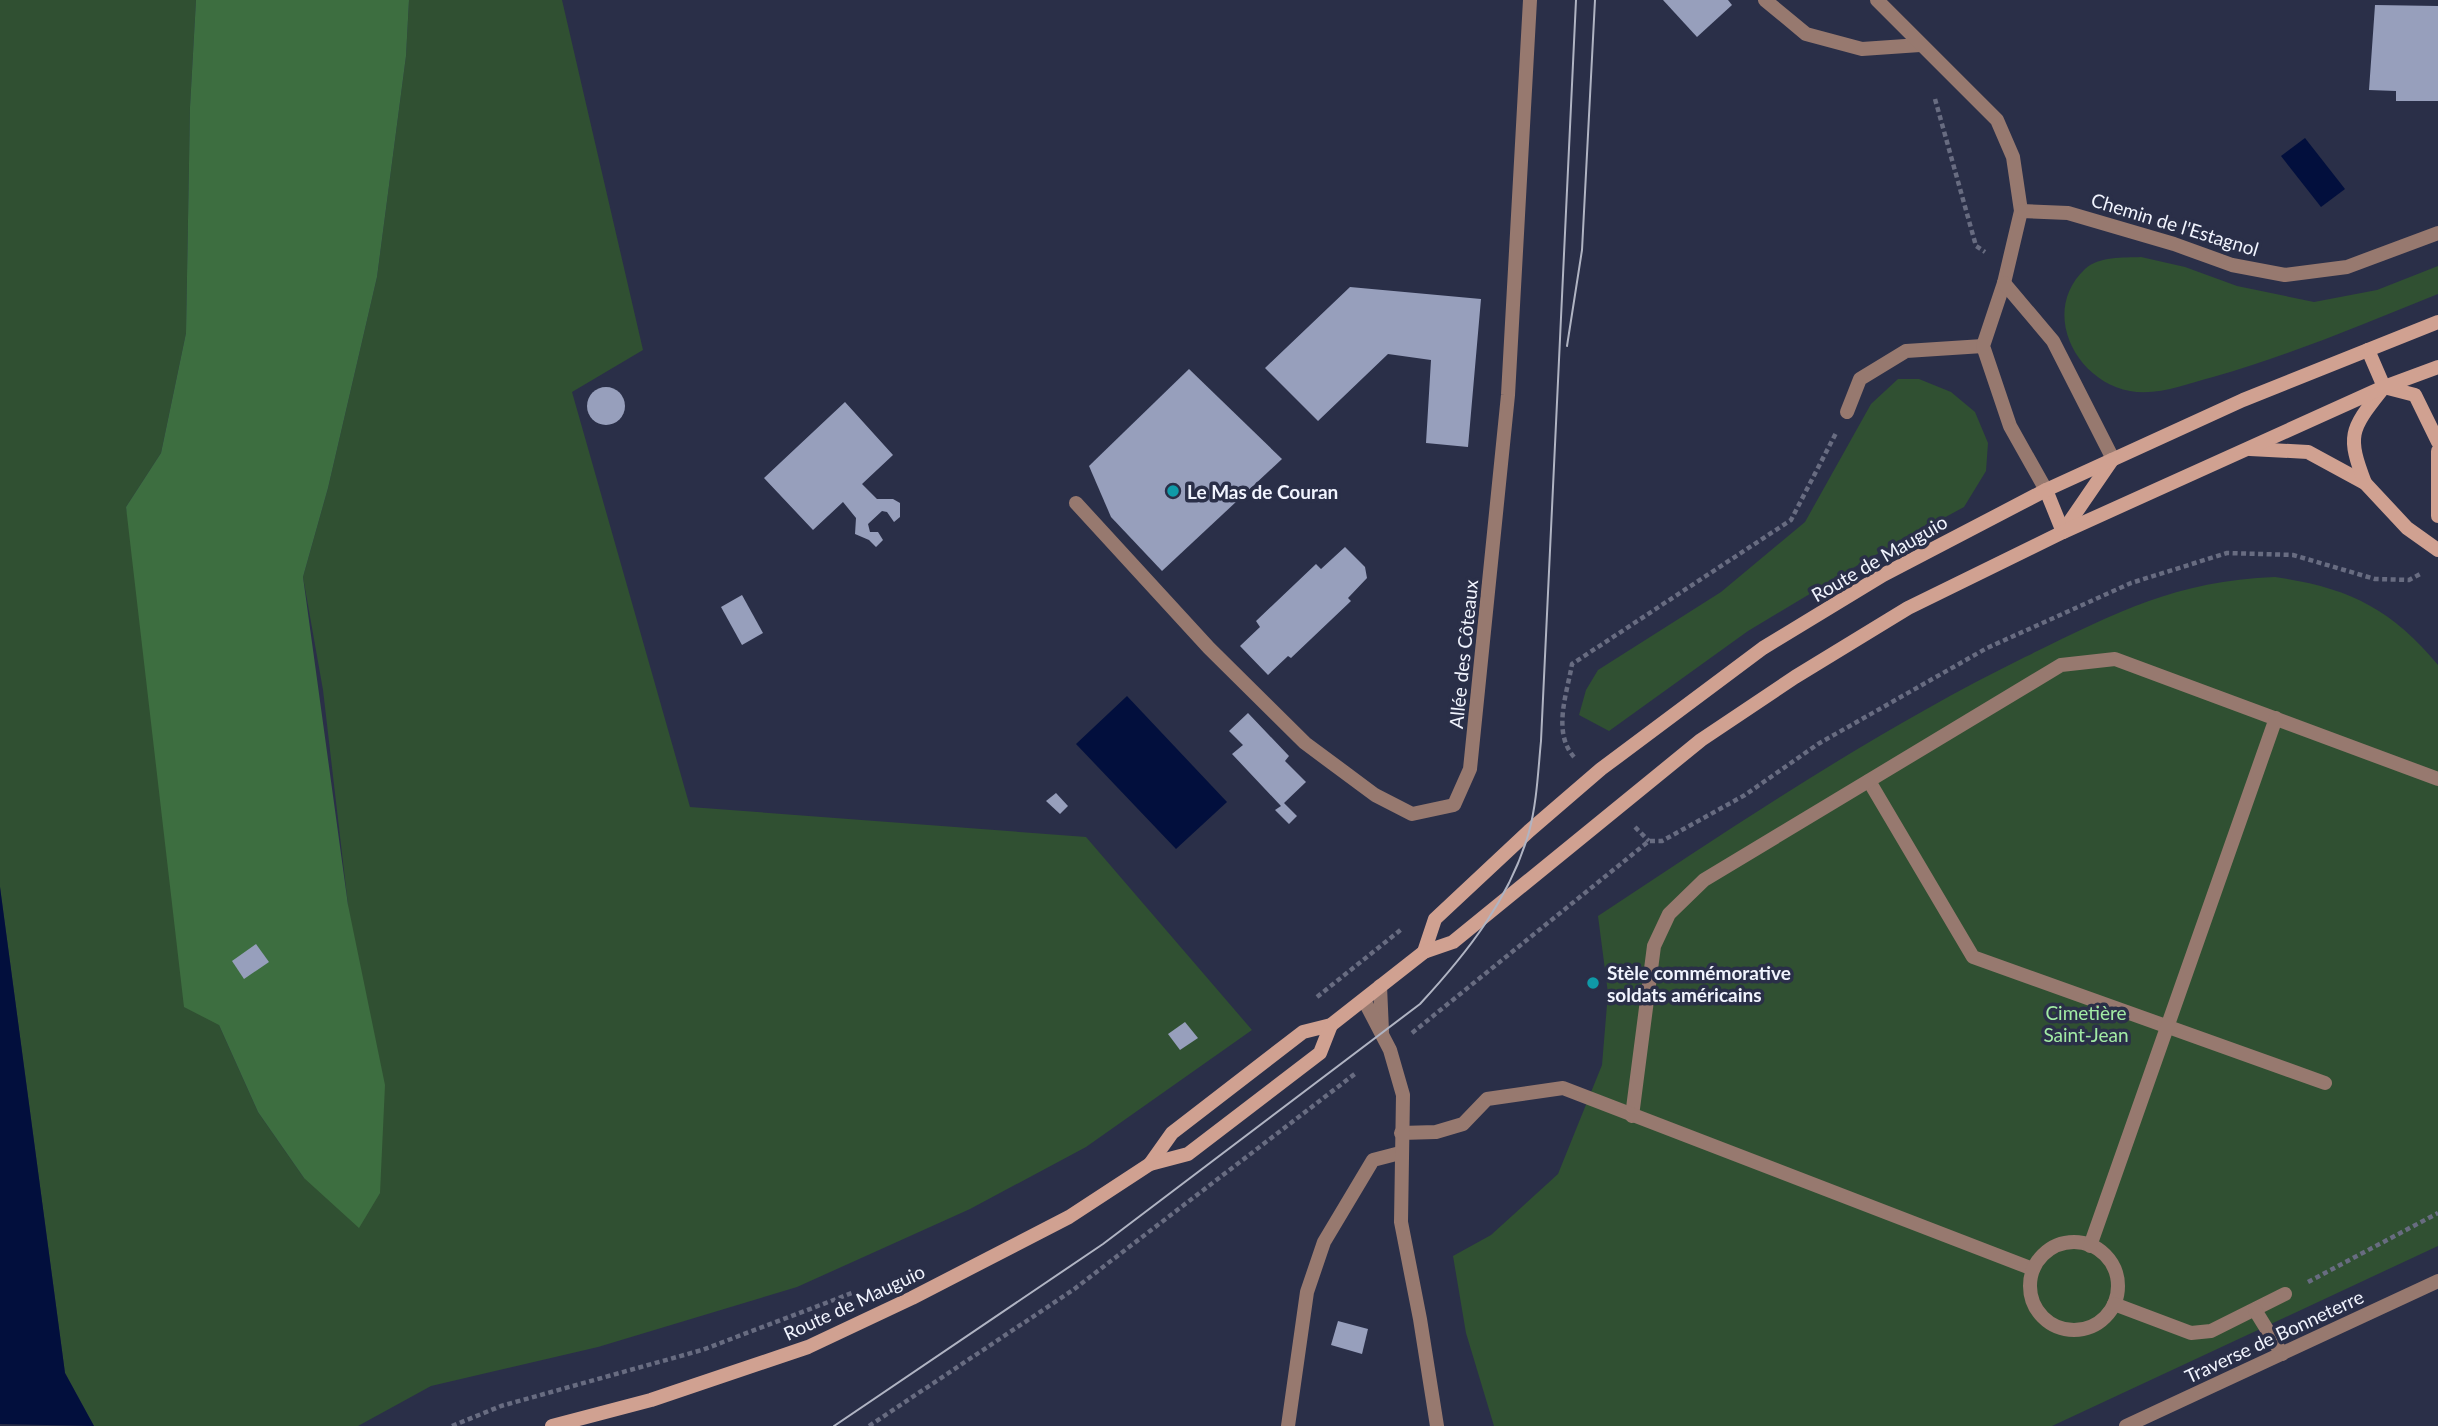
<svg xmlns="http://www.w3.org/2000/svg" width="2438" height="1426" viewBox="0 0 2438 1426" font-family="Lato,sans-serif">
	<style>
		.green { fill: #305032 }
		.forest { fill: #3d6e40 }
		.water { fill: #020f3d }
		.building { fill: #979fbc }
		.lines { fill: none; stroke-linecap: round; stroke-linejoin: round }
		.path { stroke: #686c81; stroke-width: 4.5; stroke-dasharray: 5 3.5; stroke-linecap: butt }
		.lane { stroke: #97796f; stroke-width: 14 }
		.street { stroke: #97796f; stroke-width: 14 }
		.secondary { stroke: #d0a191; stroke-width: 14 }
		.tram { stroke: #b0b4c3; stroke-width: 2 }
		.culture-dot { fill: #0f9aa8; stroke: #2a2f48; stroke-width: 2.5 }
		.labels { text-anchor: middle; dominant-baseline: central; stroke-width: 7; stroke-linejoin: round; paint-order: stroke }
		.street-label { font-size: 19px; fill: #f1f4fe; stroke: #2a2f48 }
		.poi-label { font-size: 19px; font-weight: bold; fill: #f1f4fe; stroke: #2a2f48; text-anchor: start }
		.park-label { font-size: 19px; fill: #a2eba5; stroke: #2a2f48 }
	</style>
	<rect width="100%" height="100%" fill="#2a2f48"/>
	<g class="green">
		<path d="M0 0H196L190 107 186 333 161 453 126 507 219 1025 258 1112 304 1178 348 905 323 690 303 577 328 488 377 277 406 56 409 0H562L643 350 572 392 690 807 1086 837 1252 1030 1086 1147 970 1209 797 1287 598 1347 431 1386 358 1426H94L65 1373 0 887Z"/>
		<path d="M2141 257 2185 267 2237 286 2314 302 2377 290 2438 266V294C2364 324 2290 355 2213 377 2187 384 2157 396 2130 391 2075 381 2040 311 2085 269 2099 256 2123 258 2141 257Z"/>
		<path d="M1898 379H1919L1951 392 1975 412 1988 443 1986 471 1964 507 1868 559 1748 631 1609 731 1579 715 1586 690 1598 670 1721 592 1805 522 1871 404Z"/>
		<path d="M2275 577C2347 587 2391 608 2438 665V1246L2052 1426H1494L1466 1333 1453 1256 1491 1235 1558 1174 1602 1065 1608 993 1598 916C1737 824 1875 731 2025 657 2114 614 2173 581 2275 577Z"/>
	</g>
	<path class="forest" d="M196 0H409L406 56 377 277 328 488 303 577 348 905 385 1085 380 1193 359 1228 304 1178 258 1112 219 1025 184 1007 126 507 161 453 186 333 190 107Z"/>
	<g class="water">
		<path d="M2305 138 2345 189 2321 207 2281 156Z"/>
		<path d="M1127 696 1227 802 1176 849 1076 744Z"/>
		<path d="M0 887 65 1373 94 1426 0 1424Z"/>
	</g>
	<g class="building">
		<path d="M1663 0H1728L1732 5 1697 37Z"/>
		<path d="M2375 5 2438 6V101H2396V91L2369 90Z"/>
		<path d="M1350 287 1481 299 1468 447 1426 443 1431 360 1388 354 1318 421 1265 368Z"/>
		<path d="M1189 369 1282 459 1162 571 1111 517 1089 466Z"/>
		<circle cx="606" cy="406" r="19"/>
		<path d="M845 402 893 455 862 484 877 499H893L900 503V517L894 522 887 512 882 511 868 524 870 532H878L883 540 876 547 869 540 855 534 856 518 843 502 813 530 764 478Z"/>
		<path d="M1345 547 1365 567 1367 578 1348 598 1351 601 1291 658 1288 656 1268 675 1240 646 1260 627 1256 621 1316 564 1321 569Z"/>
		<path d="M742 595 763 633 742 645 721 607Z"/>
		<path d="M1248 713 1289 756 1285 761 1306 782 1284 803 1297 816 1289 824 1275 810 1281 806 1232 754 1243 745 1229 731Z"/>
		<path d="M1056 793 1068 806 1060 814 1046 801Z"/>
		<path d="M256 944 269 962 244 979 232 961Z"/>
		<path d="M1185 1022 1198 1038 1180 1050 1168 1034Z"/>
		<path d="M1338 1321 1368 1329 1362 1354 1331 1345Z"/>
	</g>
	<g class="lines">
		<g class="path">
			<path d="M1935 99 1976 246 1985 252"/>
			<path d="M1574 757C1552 732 1567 694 1572 664L1791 520 1836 433"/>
			<path d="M1635 827 1649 841"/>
			<path d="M1317 997 1403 928"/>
			<path d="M1412 1033 1649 841H1662L1745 795 1818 744 1987 648 2131 583 2227 553 2293 555 2375 579 2409 580 2422 573"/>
			<path d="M2308 1282 2438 1213"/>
			<path d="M452 1426 501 1406 702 1350 852 1293"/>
			<path d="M869 1426 1073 1290 1356 1073"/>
		</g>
		<g class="lane">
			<path d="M1765 0 1806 34 1862 49 1920 45"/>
			<path d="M1847 412 1860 379 1906 351 1983 346"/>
			<path d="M1869 781 1973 957 2325 1083"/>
			<path d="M1632 1116 1654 946 1669 914 1704 880 2061 665 2115 659 2438 779"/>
			<path d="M1401 1133 1436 1132 1463 1124 1487 1099 1563 1088 2033 1269"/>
			<circle cx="2074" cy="1286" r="44"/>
			<path d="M2090 1246 2276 718"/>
			<path d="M2114 1304 2191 1333 2211 1331 2285 1294"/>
			<path d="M2255 1310 2282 1354"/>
			<path d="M1288 1426 1307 1292 1324 1242 1373 1160 1400 1153"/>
		</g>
		<g class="street">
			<path d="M1877 0 1997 120 2013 157 2021 211 2004 283 1983 346 2010 426 2046 490"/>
			<path d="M2021 211 2068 213 2174 244 2232 265 2285 275 2347 267 2438 233"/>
			<path d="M2004 283 2053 341 2113 459"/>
			<path d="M1076 503 1209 648 1305 743 1375 795 1412 814 1454 805 1470 769 1508 395 1530 0"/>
			<path d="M1380 986 1382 1031"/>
			<path d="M1364 1000 1390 1050 1403 1095 1401 1222 1420 1319 1437 1426"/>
			<path d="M2126 1426 2438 1281"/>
		</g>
		<g class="secondary">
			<path d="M2368 350 2384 387"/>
			<path d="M2384 387 2415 395 2438 442"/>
			<path d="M2250 449 2308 452 2365 483 2407 528 2438 550"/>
			<path d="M2438 451V516"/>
			<path d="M2365 483C2347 436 2350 430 2381 391"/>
			<path d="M2046 490 2063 532"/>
			<path d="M2064 530 2112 460"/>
			<path d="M1424 952 1435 919 1529 831 1601 769 1763 648 1883 575 2046 490 2243 400 2438 322"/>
			<path d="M1150 1164 1172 1133 1303 1032 1331 1025 1424 952 1453 942 1701 740 1795 677 1908 608 2063 532 2384 387 2438 367"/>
			<path d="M552 1426 651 1400 808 1347 912 1298 1069 1217 1150 1164 1188 1154 1320 1053 1331 1025"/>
		</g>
		<g class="tram">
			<path d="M1567 346 1582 250 1595 0"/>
			<path d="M834 1426 1103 1244 1420 1004C1467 953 1510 899 1529 832 1537 802 1538 771 1541 741L1576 0"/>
		</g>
	</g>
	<g class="culture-dot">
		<circle cx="1173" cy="491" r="7"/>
		<circle cx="1593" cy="983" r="7"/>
	</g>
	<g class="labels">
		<g class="street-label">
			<text transform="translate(2175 224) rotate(17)">Chemin de l'Estagnol</text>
			<text transform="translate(1879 558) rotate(-30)">Route de Mauguio</text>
			<text transform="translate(1463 654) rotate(-84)">Allée des Côteaux</text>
			<text transform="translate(854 1302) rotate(-25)">Route de Mauguio</text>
			<text transform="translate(2274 1336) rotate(-25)">Traverse de Bonneterre</text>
		</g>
		<g class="poi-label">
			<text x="1187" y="491">Le Mas de Couran</text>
			<text x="1607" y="972">Stèle commémorative<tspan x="1607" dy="22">soldats américains</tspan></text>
		</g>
		<g class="park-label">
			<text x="2086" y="1012">Cimetière<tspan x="2086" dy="22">Saint-Jean</tspan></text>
		</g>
	</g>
</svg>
